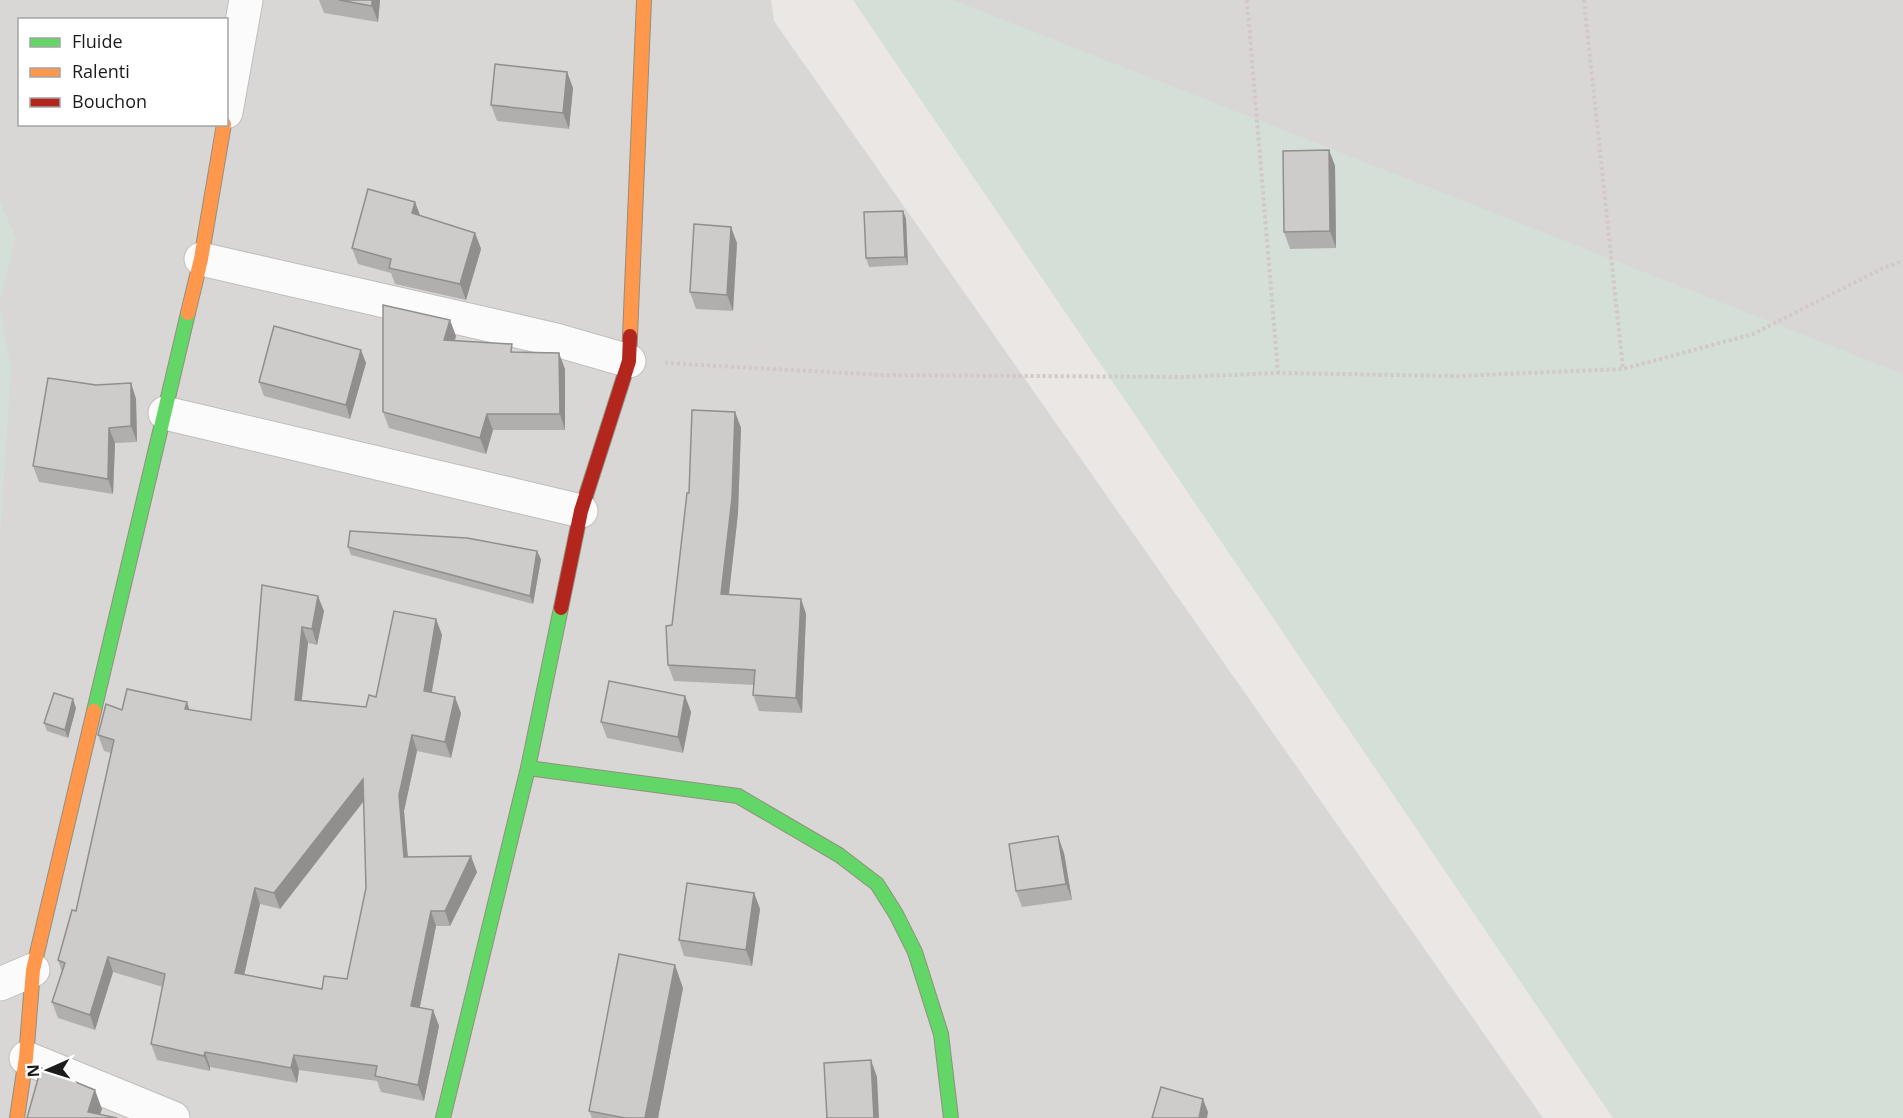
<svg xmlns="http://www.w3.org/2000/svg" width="1903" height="1118" viewBox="0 0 1903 1118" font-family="'Open Sans',sans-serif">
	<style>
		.residential { fill: #d9d7d6; fill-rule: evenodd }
		.wetland { fill: #d3dfd7 }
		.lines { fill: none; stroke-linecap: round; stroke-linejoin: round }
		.street-casing { stroke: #c0bebd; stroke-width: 35 }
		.fast-casing { stroke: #91907f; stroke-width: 16 }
		.slow-casing { stroke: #91907f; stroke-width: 16 }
		.jam-casing { stroke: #91907f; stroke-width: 16 }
		.path { stroke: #d3c7c7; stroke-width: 4; stroke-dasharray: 3 3; stroke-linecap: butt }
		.street { stroke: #fcfbfb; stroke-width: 33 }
		.fast { stroke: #63d668; stroke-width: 14 }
		.slow { stroke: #ff974d; stroke-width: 14 }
		.jam { stroke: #b3261e; stroke-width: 14 }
		.wall { fill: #b1afae; fill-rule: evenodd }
		.shaded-wall { fill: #908f8d }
		.building { fill: #ceccca; stroke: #908f8d; stroke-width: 1.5; fill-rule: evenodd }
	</style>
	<rect width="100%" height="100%" fill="#eae7e4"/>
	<g class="residential">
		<path d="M0 0H771L774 21 1543 1118H0ZM20 20H226V124H20Z"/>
		<path d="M944 0H1903V383Z"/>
	</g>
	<g class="wetland">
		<path d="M853 0H953L1903 374V1118H1613Z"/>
		<path d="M0 201 16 238 0 301Z"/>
		<path d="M0 307 11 367 0 539Z"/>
	</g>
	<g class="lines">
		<g class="street-casing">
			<g id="street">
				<path d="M226 112 246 0"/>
				<path d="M201 259 556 340 629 361"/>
				<path d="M165 413 581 511"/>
				<path d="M0 984 33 970"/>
				<path d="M26 1058 173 1118"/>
			</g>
		</g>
		<g class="fast-casing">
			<g id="fast">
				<path d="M94 711 188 313"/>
				<path d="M528 768 738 796 839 855 877 884 896 914 915 952 941 1034 951 1118"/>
				<path d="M443 1118 528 768 561 608"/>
			</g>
		</g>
		<g class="slow-casing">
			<g id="slow">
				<path d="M188 313 201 259 224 124"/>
				<path d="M630 336 644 0"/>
				<path d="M17 1118 26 1058 33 970 94 711"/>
			</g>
		</g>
		<g class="jam-casing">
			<path id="jam" d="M561 608 581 511 629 361 630 336"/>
		</g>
		<g class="path">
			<path d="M1247 0 1278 373"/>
			<path d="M1584 0 1623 369"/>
			<path d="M665 363 882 375 1183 377 1278 373 1457 376 1623 369 1753 334 1881 269 1903 261"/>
		</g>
		<use href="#street" class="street"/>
		<use href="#fast" class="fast"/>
		<use href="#slow" class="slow"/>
		<use href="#jam" class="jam"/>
	</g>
	<g class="wall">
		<path d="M319 0H380L378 22 324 13Z"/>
		<path d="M567 72 573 88 569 129 497 121 491 105Z"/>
		<path d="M1329 150 1335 166 1336 248 1290 249 1284 232Z"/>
		<path d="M415 202 420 216 475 233 481 249 466 300 395 284 391 273 358 264 352 248Z"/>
		<path d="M903 211 906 219 908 265 869 267 866 258Z"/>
		<path d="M737 243 733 311 696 309 690 292Z"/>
		<path d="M456 336 455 340 515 352 565 369V430H493L486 454 389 428 383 412Z"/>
		<path d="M366 363 350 419 264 396 259 382Z"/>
		<path d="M131 383 136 399 137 442 115 443 113 494 39 482 33 466 96 385Z"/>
		<path d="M735 412 741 428 738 513 729 595 801 599 806 614 802 713 759 711 753 695 754 685 674 681 668 665 672 625 689 493Z"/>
		<path d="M348 547 541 559 533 604 351 555Z"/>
		<path d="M262 585 324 611 317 645 308 643 302 700 366 707 376 697 436 619 442 635 432 692 461 713 451 758 417 751 404 811 408 857 477 872 450 926H436L420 1007 433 1010 439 1026 424 1101 381 1092 377 1081 299 1070 297 1083 210 1067V1071L157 1060 151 1044 163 987 113 972 95 1030 58 1018 52 1002 62 972 58 960 76 911 111 753 104 751 98 735 122 710H190L251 720ZM364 801 366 888 347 979 322 989 244 975 260 904 280 909Z"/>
		<path d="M685 696 691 712 683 753 607 738 601 722Z"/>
		<path d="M76 708 68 738 47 731 44 723Z"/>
		<path d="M1064 853 1072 900 1022 907 1016 891Z"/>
		<path d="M754 893 760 909 752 966 684 956 679 940Z"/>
		<path d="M683 988 658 1118H592L589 1111Z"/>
	</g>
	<g class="shaded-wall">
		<path d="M372 0H380L378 22 372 6Z"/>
		<path d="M567 72 573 88 569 129 563 113Z"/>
		<path d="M1329 150 1335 166 1336 248 1330 231Z"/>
		<path d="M415 202 421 218 412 213Z"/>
		<path d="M903 211 906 219 908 265 905 257Z"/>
		<path d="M731 227 737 243 733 311 727 295Z"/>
		<path d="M475 233 481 249 466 300 460 284Z"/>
		<path d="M450 320 456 336 450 356 444 340Z"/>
		<path d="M361 350 366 363 350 419 346 405Z"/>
		<path d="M559 353 565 369V430L560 414Z"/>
		<path d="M131 383 136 399 137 442 131 426Z"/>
		<path d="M735 412 741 428 738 513 727 610 721 594Z"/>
		<path d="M487 414 493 430 486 454 480 438Z"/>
		<path d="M109 428 115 443 113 494 108 479Z"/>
		<path d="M537 551 541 559 533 604 530 596Z"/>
		<path d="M318 596 324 611 317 645 312 629Z"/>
		<path d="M801 599 806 614 802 713 796 698Z"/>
		<path d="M436 619 442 635 429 706 424 691Z"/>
		<path d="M302 627 308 643 300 715 295 700Z"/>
		<path d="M685 696 691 712 683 753 678 737Z"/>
		<path d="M455 697 461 713 451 758 445 742Z"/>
		<path d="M73 699 76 708 68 738 65 730Z"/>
		<path d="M187 702 192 718 185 709Z"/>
		<path d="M412 735 417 751 404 811 409 873 404 857 399 795Z"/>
		<path d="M363 779 369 794 280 909 274 893Z"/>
		<path d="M1058 836 1064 853 1072 900 1066 884Z"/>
		<path d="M471 856 477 872 450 926 445 911Z"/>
		<path d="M255 888 260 904 241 989 235 973Z"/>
		<path d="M754 893 760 909 752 966 746 950Z"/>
		<path d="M431 911 436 926 417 1021 411 1006Z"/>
		<path d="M108 957 113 972 95 1030 90 1015Z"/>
		<path d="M675 965 683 988 658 1118H645Z"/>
		<path d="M433 1010 439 1026 424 1101 418 1085Z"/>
		<path d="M205 1052 210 1067V1071L204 1056Z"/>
		<path d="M294 1055 299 1070 297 1083 291 1068Z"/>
		<path d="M871 1060 877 1077 879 1118H874Z"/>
		<path d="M95 1090 102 1109 99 1118 88 1112Z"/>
		<path d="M1203 1099 1208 1112 1207 1118H1199Z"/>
	</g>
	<g class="building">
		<path d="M339 0H372V6Z"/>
		<path d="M495 64 567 72 563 113 491 105Z"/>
		<path d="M1329 150 1330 231 1284 232 1283 151Z"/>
		<path d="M368 189 415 202 412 213 475 233 460 284 389 268 391 259 352 248Z"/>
		<path d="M903 211 905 257 866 258 864 212Z"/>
		<path d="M694 224 731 227 727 295 690 292Z"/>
		<path d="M383 305 450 320 444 340 512 344 511 352 559 353 560 414H487L480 438 383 412Z"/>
		<path d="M274 326 361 350 346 405 259 382Z"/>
		<path d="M48 378 96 385 131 383V426L109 428 108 479 33 466Z"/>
		<path d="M692 410 735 412 732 498 721 594 801 599 796 698 753 695 755 670 668 665 666 626 672 625 687 493H689Z"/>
		<path d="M350 531 467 538 537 551 530 596 348 547Z"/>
		<path d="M262 585 318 596 312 629 302 627 295 700 366 707 369 695 376 697 394 611 436 619 424 691 455 697 445 742 412 735 399 795 404 857 471 856 445 911H431L411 1006 433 1010 418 1085 375 1076 377 1066 294 1055 291 1068 205 1052 204 1056 151 1044 165 974 108 957 90 1015 52 1002 65 963 58 960 72 910 76 911 114 740 98 735 106 704 122 710 127 689 187 702 185 709 251 720ZM363 779 366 888 347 979 324 976 322 989 235 973 255 888 274 893Z"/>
		<path d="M609 681 685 696 678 737 601 722Z"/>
		<path d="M54 693 73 699 65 730 44 723Z"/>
		<path d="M1058 836 1066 884 1016 891 1009 844Z"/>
		<path d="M687 883 754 893 746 950 679 940Z"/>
		<path d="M619 954 675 965 645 1118H625L589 1111Z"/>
		<path d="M871 1060 874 1118H827L824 1063Z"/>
		<path d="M41 1068 95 1090 88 1112 117 1118H27Z"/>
		<path d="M1161 1087 1203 1099 1199 1118H1152Z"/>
	</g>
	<rect x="18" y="18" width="210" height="108" fill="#ffffff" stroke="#a4a4a4" stroke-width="1.5"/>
	<rect x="30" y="38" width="30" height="9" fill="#63d668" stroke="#a4a4a4" stroke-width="1.5"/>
	<text x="72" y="48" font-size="18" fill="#1c1c1c">Fluide</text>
	<rect x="30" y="68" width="30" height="9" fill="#ff974d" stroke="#a4a4a4" stroke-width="1.5"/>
	<text x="72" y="78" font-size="18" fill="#1c1c1c">Ralenti</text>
	<rect x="30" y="98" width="30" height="9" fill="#b3261e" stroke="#a4a4a4" stroke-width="1.5"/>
	<text x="72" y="108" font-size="18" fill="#1c1c1c">Bouchon</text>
	<g transform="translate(48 1070) rotate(267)" stroke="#ffffff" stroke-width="4.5" paint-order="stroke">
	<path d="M0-4.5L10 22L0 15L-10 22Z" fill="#1c1c1c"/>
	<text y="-9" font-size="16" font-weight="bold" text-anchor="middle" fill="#1c1c1c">N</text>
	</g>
</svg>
